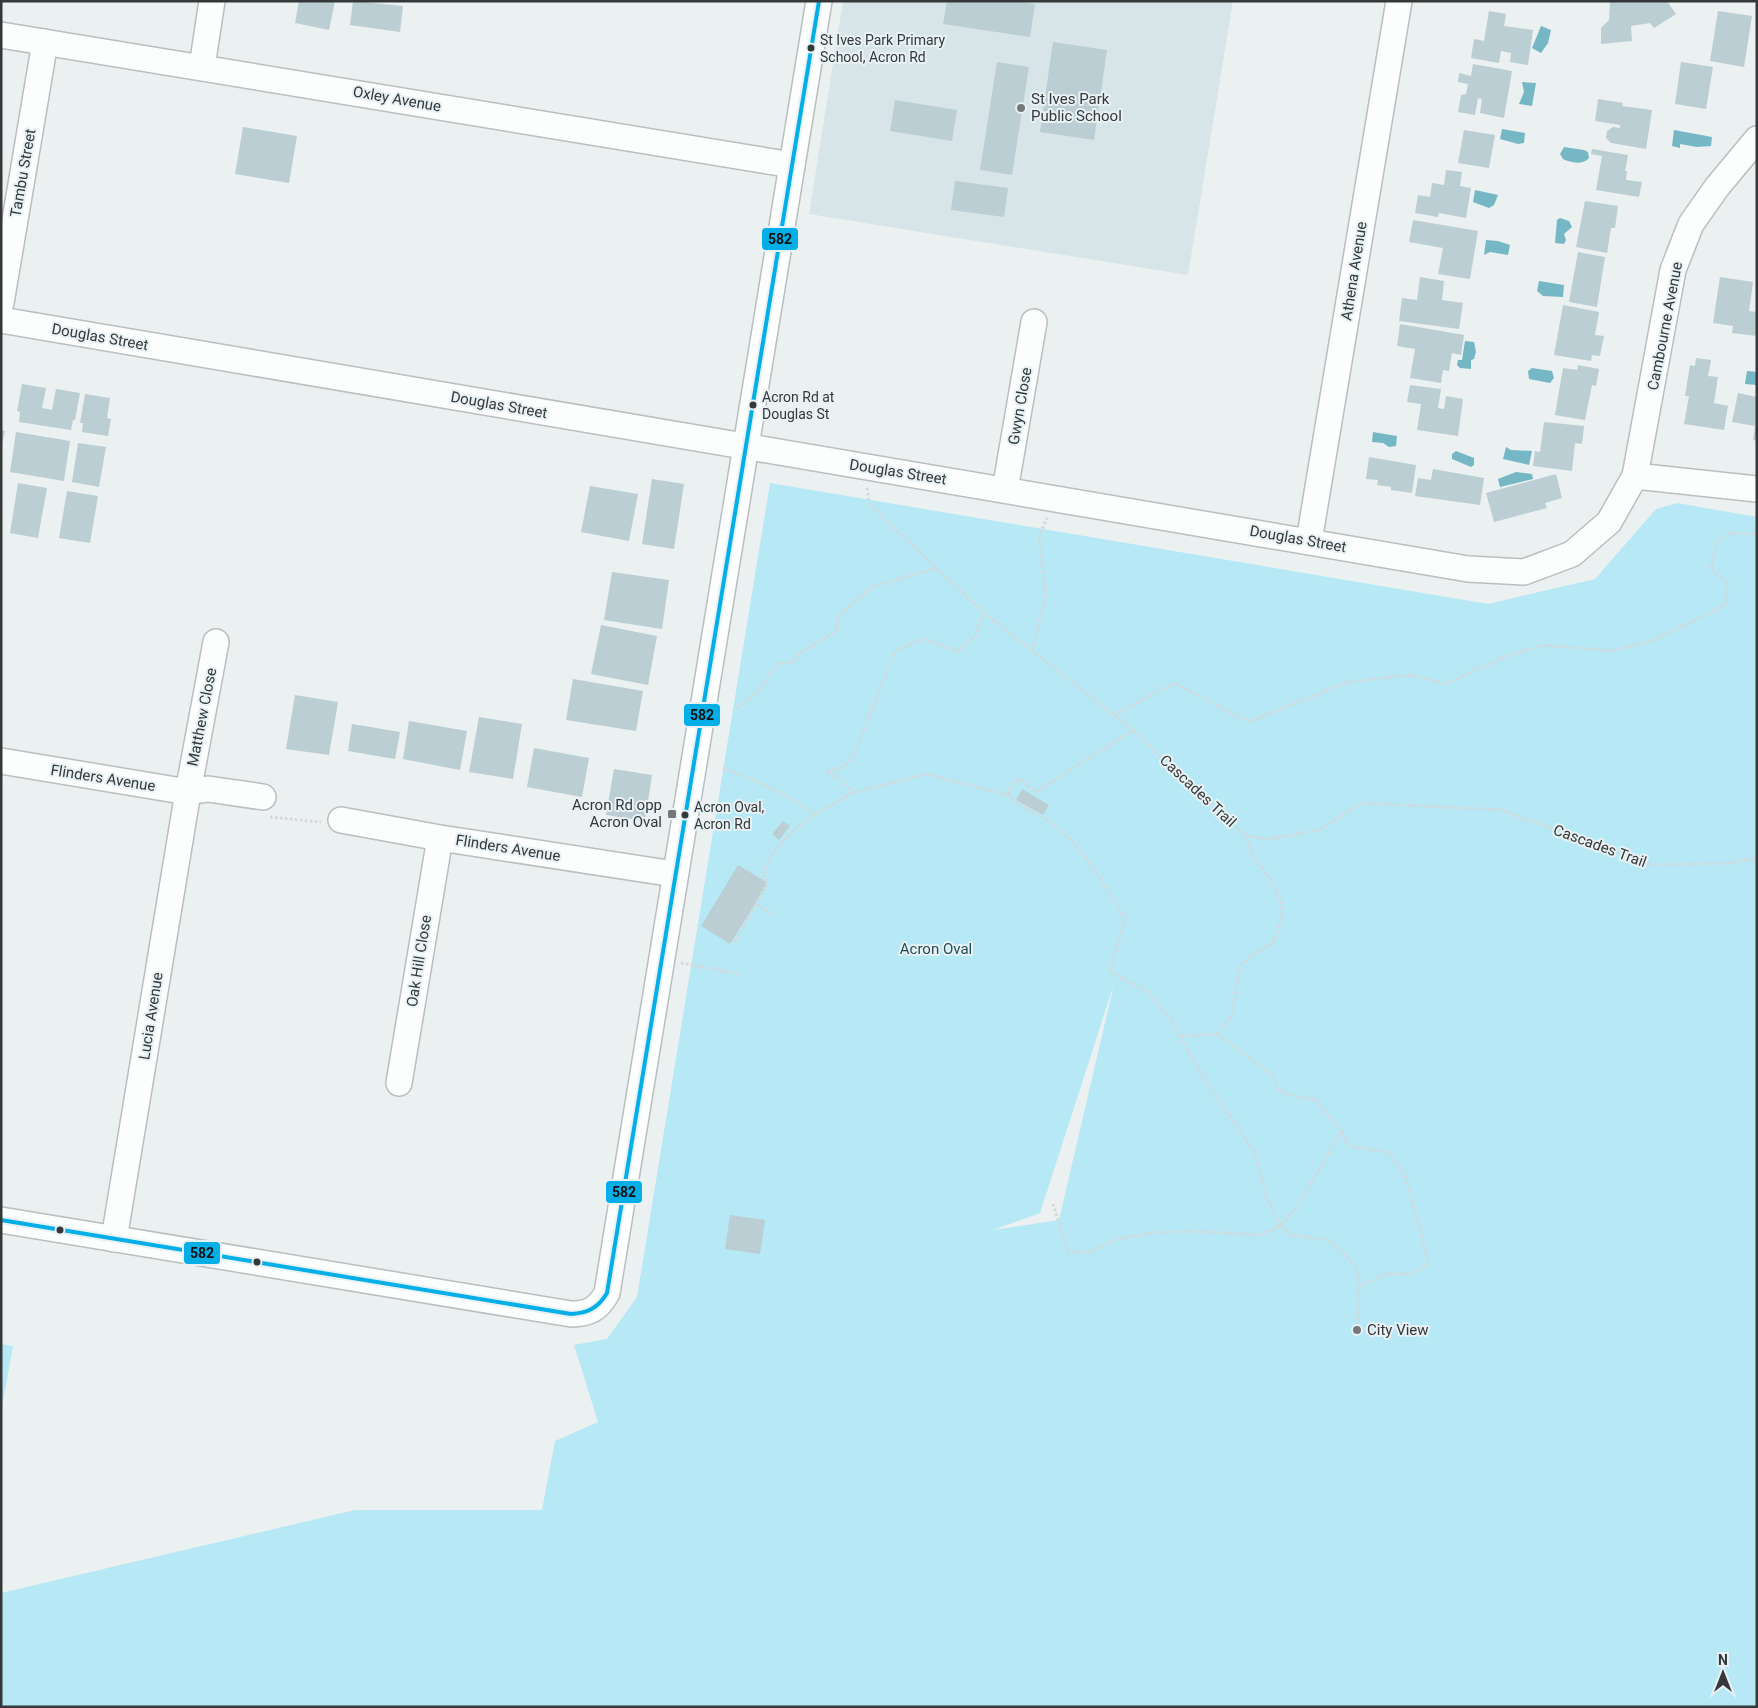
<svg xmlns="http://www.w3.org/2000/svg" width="1758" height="1708" viewBox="0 0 1758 1708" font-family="Roboto,sans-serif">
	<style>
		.built { fill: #d8e5e8 }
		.green { fill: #b6e9f5; fill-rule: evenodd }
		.water { fill: #76b7c6 }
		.building { fill: #bbced3 }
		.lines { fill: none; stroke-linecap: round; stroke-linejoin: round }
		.minor-casing { stroke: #babebe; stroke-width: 28 }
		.path { stroke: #d6d7d8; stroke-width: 3; stroke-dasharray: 2.5 2.5; stroke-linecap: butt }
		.minor { stroke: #fcfdfd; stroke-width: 25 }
		.bus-1-casing { stroke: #e8f1f4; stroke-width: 8 }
		.bus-1 { stroke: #03afe6; stroke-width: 4 }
		.bus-dot { fill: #343839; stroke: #e8f1f4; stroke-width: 2 }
		.poi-dot { fill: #747879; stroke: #e8f1f4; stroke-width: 2 }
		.labels { text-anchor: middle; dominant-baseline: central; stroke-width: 4; stroke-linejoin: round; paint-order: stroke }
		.bus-label { font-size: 14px; fill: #343839; stroke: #e8f1f4; text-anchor: start }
		.street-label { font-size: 15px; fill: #343839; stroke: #e8f1f4 }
		.poi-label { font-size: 15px; fill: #343839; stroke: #e8f1f4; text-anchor: start }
		.park-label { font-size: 15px; fill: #244d56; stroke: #e8f1f4 }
		.line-badge { stroke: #e8f1f4; stroke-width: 2 }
		.pale-badge-label { font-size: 14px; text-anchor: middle; font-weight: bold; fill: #111 }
	</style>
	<rect width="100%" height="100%" fill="#ebf0f1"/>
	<path class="built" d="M843 1H1233L1188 275 809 214Z"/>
	<g class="green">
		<path d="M770 483 1488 604 1595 579 1656 509 1677 503 1757 517V1707H1V1593L355 1510H542L555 1441 598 1422 574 1345 607 1339 637 1297ZM1114 984 1059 1220 993 1230 1040 1213Z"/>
		<path d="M1 1344 13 1346 1 1412Z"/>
	</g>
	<g class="water">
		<path d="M1541 26 1551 30 1548 43 1541 53 1532 48Z"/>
		<path d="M1522 82 1536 83 1532 106 1519 104 1524 92Z"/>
		<path d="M1502 129 1525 133 1524 143 1518 144 1500 139Z"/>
		<path d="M1674 130 1712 137 1711 146 1697 147 1680 144V148L1672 146Z"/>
		<path d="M1564 147 1584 150 1588 152 1589 158C1583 165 1571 163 1563 159L1560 154Z"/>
		<path d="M1475 190 1498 195 1494 205 1489 208 1473 202Z"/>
		<path d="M1560 218 1569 221 1572 227 1564 234 1566 240 1564 244 1555 243 1557 220Z"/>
		<path d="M1486 240 1498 241 1510 245 1508 255 1490 252 1484 255Z"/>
		<path d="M1539 281 1564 285 1563 297 1543 296 1537 291Z"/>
		<path d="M1465 341 1474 342 1476 352 1474 359 1471 360V369L1460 368 1457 365 1458 360H1462Z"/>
		<path d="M1532 368 1552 371 1554 378 1550 383 1529 379 1528 371Z"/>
		<path d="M1747 371 1757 372V385L1745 384Z"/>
		<path d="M1373 432 1397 436 1396 446 1389 447 1383 443 1372 442Z"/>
		<path d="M1506 447 1511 450 1532 451 1529 465 1503 459Z"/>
		<path d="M1456 451 1474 458V465L1471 467 1452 459V454Z"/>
		<path d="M1516 472 1532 474 1533 479 1500 487 1498 479Z"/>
	</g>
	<g class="building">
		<path d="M299 1H335L329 30 295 23Z"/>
		<path d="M353 1 403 6 400 32 350 25Z"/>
		<path d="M947 1H1015L1035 4 1030 37 943 24Z"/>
		<path d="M1610 1H1667L1676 14 1654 28 1650 23 1631 26 1632 41 1601 44V28L1609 20Z"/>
		<path d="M1489 11 1506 14 1504 26 1533 30 1528 65 1510 62 1511 53 1501 51 1499 63 1471 58 1474 39 1484 41Z"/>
		<path d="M1718 11 1752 16 1744 67 1710 61Z"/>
		<path d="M1053 42 1107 50 1094 140 1040 132Z"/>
		<path d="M997 62 1029 67 1012 175 980 170Z"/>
		<path d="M1681 62 1713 67 1706 109 1675 104Z"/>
		<path d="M1473 64 1512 71 1504 118 1480 113 1482 99 1478 98 1475 115 1458 112 1461 95 1466 94 1468 84 1458 82 1459 73 1471 76Z"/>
		<path d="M1598 99 1623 103 1622 106 1652 110 1646 149 1611 143 1606 138 1607 131 1613 127 1620 128V125L1595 121Z"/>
		<path d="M895 100 957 110 952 141 890 131Z"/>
		<path d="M243 127 297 136 289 183 235 174Z"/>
		<path d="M1464 130 1495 135 1489 168 1458 163Z"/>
		<path d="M1592 149 1628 155 1625 171H1627L1626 180 1642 182 1639 197 1596 190 1602 156 1591 154Z"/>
		<path d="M1446 170 1462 172 1460 186 1471 188 1466 218 1439 213 1438 217 1415 213 1418 195 1430 197 1432 183 1444 185Z"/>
		<path d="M955 181 1008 188 1004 217 951 210Z"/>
		<path d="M1585 201 1618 206 1615 228H1611L1607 253 1576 247Z"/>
		<path d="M1413 220 1478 231 1470 279 1438 274 1443 248 1409 242Z"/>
		<path d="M1578 252 1605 257 1597 307 1569 302Z"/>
		<path d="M1420 277 1444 281 1442 300 1463 303 1459 329 1399 321 1402 298 1417 300Z"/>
		<path d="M1720 277 1753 282 1749 311 1757 312V336L1732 333 1733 326 1713 323Z"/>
		<path d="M1563 305 1599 312 1595 335 1604 336 1600 356 1592 355 1591 361 1554 355Z"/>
		<path d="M1400 324 1464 335 1461 355 1452 353 1449 371 1443 370 1441 383 1410 378 1415 349 1397 346Z"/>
		<path d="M1696 358 1711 360 1708 376 1718 377 1714 403 1728 406 1724 430 1684 424 1689 396H1685L1690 365 1695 366Z"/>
		<path d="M1578 365 1599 369 1596 386 1592 385 1585 420 1555 415 1563 368 1577 370Z"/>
		<path d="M22 384 46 388 42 408 48 409 52 410 56 389 80 393 75 420H73L71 430 19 422 20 412 17 411Z"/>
		<path d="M1410 385 1441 389 1438 408 1444 409 1446 396 1463 399 1458 436 1417 430 1421 404 1407 402Z"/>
		<path d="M1738 393 1757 397V441L1753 440 1755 426 1732 422Z"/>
		<path d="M85 394 110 398 107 418 111 419 108 436 82 432 83 423H80Z"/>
		<path d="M1544 422 1584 426 1582 444 1575 443 1572 471 1533 466 1535 451 1540 452Z"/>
		<path d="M1 430 5 431 2 444H1Z"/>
		<path d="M16 432 70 441 64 481 10 472Z"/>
		<path d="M78 443 106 447 99 487 72 482Z"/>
		<path d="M1369 457 1416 465 1412 493 1391 490V487L1377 485 1378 480 1366 479Z"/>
		<path d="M1433 469 1484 478 1480 505 1415 496 1418 478 1431 480Z"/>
		<path d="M1556 474 1562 498 1545 503 1547 508 1494 522 1486 493Z"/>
		<path d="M652 479 684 484 674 549 642 544Z"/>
		<path d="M18 483 47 488 38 538 10 533Z"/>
		<path d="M590 486 638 494 629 541 581 532Z"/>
		<path d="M67 491 98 496 90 543 59 538Z"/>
		<path d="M612 572 669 580 662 629 604 620Z"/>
		<path d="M601 625 657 636 648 685 591 674Z"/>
		<path d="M573 679 643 691 636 731 566 720Z"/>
		<path d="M295 695 338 702 329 755 286 749Z"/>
		<path d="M479 717 522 724 513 779 469 772Z"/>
		<path d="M409 721 467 731 460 770 403 759Z"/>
		<path d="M352 724 400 732 395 759 348 751Z"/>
		<path d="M534 748 589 758 582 797 527 787Z"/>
		<path d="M614 769 652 775 645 821 606 815Z"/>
		<path d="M1022 789 1049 805 1043 815 1016 800Z"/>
		<path d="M783 821 790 826 779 840 772 834Z"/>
		<path d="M738 865 768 883 730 944 701 926Z"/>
		<path d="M730 1215 765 1220 760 1254 725 1249Z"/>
	</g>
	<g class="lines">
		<g class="minor-casing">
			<g id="minor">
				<path d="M1 35 792 165"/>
				<path d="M202 67 212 1"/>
				<path d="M1 303 45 42"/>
				<path d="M1 320 1468 569 1524 572 1572 554 1609 522 1635 476 1673 270 1691 224 1717 187 1757 139"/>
				<path d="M1635 476 1757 489"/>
				<path d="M1005 490 1034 322"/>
				<path d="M1309 541 1399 1"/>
				<path d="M1 761 188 792 208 789 263 797"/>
				<path d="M341 820 440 838 674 874"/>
				<path d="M399 1083 440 838"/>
				<path d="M1 1220 571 1314C589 1314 598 1309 607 1293L819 1"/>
				<path d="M114 1239 188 792 216 642"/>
			</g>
		</g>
		<g class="path">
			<path d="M867 488 869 504 984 613 1133 730 1246 836 1270 839 1319 830 1362 803 1501 810 1652 865 1730 863 1757 858"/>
			<path d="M1032 651 1046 595 1039 537 1047 518"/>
			<path d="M736 708 758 692 777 664 793 662 799 654 837 630 838 616 872 587 936 568"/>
			<path d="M1114 715 1174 683 1249 722 1347 682 1411 675 1445 684 1509 655 1544 645 1612 651 1654 640 1720 608 1726 603 1727 583 1711 570 1717 542 1730 533 1757 534"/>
			<path d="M723 768C755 780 787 793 814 815"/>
			<path d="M827 772 845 766 854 755 895 651 923 639 958 651 976 635 984 613"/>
			<path d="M828 773 843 781 852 793"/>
			<path d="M1008 795C1023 810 1044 815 1059 829 1085 851 1107 889 1125 919L1110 972 1147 991 1170 1018 1202 1076 1254 1151 1268 1201 1280 1226 1291 1235 1329 1240 1356 1266 1359 1287 1357 1330"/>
			<path d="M270 817 321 822"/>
			<path d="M757 905 773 914"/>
			<path d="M735 942 768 881 762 875 773 853 794 830 814 815 852 793 926 774 1008 795 1014 782 1018 779 1036 792 1133 730"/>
			<path d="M681 963 739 974"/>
			<path d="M1182 1036 1217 1034 1232 1015 1240 966 1252 955 1273 943 1282 919 1281 902 1274 885 1253 856 1246 836"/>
			<path d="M1342 1132 1349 1146 1388 1152 1405 1175 1429 1264 1412 1274H1385L1359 1287"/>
			<path d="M1053 1204 1068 1252H1089L1117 1239 1152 1233 1190 1231 1258 1235 1280 1226 1296 1208 1342 1132 1315 1099 1298 1097 1280 1091 1272 1075 1217 1034"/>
		</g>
		<use href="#minor" class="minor"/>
		<g class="bus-1-casing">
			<path id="bus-1" d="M1 1220 571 1314C588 1313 598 1308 607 1293L819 1"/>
		</g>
		<use href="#bus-1" class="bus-1"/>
	</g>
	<g class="bus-dot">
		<circle cx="811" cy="48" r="4.5"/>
		<circle cx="753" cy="405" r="4.5"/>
		<circle cx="685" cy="815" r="4.5"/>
		<circle cx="60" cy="1230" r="4.5"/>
		<circle cx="257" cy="1262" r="4.5"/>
	</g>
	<g class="poi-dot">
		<circle cx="1021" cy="108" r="5"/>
		<rect x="667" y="809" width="10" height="10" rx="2.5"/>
		<circle cx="1357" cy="1330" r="5"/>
	</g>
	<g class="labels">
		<g class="bus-label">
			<text x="820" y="40">St Ives Park Primary<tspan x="820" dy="17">School, Acron Rd</tspan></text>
			<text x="762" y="397">Acron Rd at<tspan x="762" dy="17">Douglas St</tspan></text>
			<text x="694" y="807">Acron Oval,<tspan x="694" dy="17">Acron Rd</tspan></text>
		</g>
		<g class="street-label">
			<text transform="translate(397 99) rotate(10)">Oxley Avenue</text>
			<text transform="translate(23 173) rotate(-80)">Tambu Street</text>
			<text transform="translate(1354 271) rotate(-81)">Athena Avenue</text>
			<text transform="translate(1665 326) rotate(-79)">Cambourne Avenue</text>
			<text transform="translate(100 337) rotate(10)">Douglas Street</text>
			<text transform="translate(499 405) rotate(10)">Douglas Street</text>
			<text transform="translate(1020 406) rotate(-80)">Gwyn Close</text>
			<text transform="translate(898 472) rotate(9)">Douglas Street</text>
			<text transform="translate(1298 539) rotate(10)">Douglas Street</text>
			<text transform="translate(202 717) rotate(-79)">Matthew Close</text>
			<text transform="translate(103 778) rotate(9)">Flinders Avenue</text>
			<text transform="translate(1198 791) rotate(43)">Cascades Trail</text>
			<text transform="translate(1600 846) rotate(20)">Cascades Trail</text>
			<text transform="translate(508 848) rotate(9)">Flinders Avenue</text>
			<text transform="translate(419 961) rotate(-81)">Oak Hill Close</text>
			<text transform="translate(151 1016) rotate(-81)">Lucia Avenue</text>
		</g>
		<g class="poi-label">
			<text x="1031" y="99">St Ives Park<tspan x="1031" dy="17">Public School</tspan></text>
			<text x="662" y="805" text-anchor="end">Acron Rd opp<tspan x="662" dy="17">Acron Oval</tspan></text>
			<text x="1367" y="1330">City View</text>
		</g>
		<g class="park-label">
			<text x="936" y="949">Acron Oval</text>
		</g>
	</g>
	<g class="line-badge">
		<rect x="761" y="227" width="38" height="24" rx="5" fill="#03afe6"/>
		<rect x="683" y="703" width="38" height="24" rx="5" fill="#03afe6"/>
		<rect x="605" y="1180" width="38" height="24" rx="5" fill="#03afe6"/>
		<rect x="183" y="1241" width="38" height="24" rx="5" fill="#03afe6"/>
	</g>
	<g class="pale-badge-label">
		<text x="780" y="244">582</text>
		<text x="702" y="720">582</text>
		<text x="624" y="1197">582</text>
		<text x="202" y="1258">582</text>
	</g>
	<rect width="1758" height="1708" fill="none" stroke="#343839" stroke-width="5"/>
	<g transform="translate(1723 1673)" stroke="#e8f1f4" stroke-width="4" paint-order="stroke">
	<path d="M0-4L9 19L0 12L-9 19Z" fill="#343839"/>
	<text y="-8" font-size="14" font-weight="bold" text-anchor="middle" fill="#343839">N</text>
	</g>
</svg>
